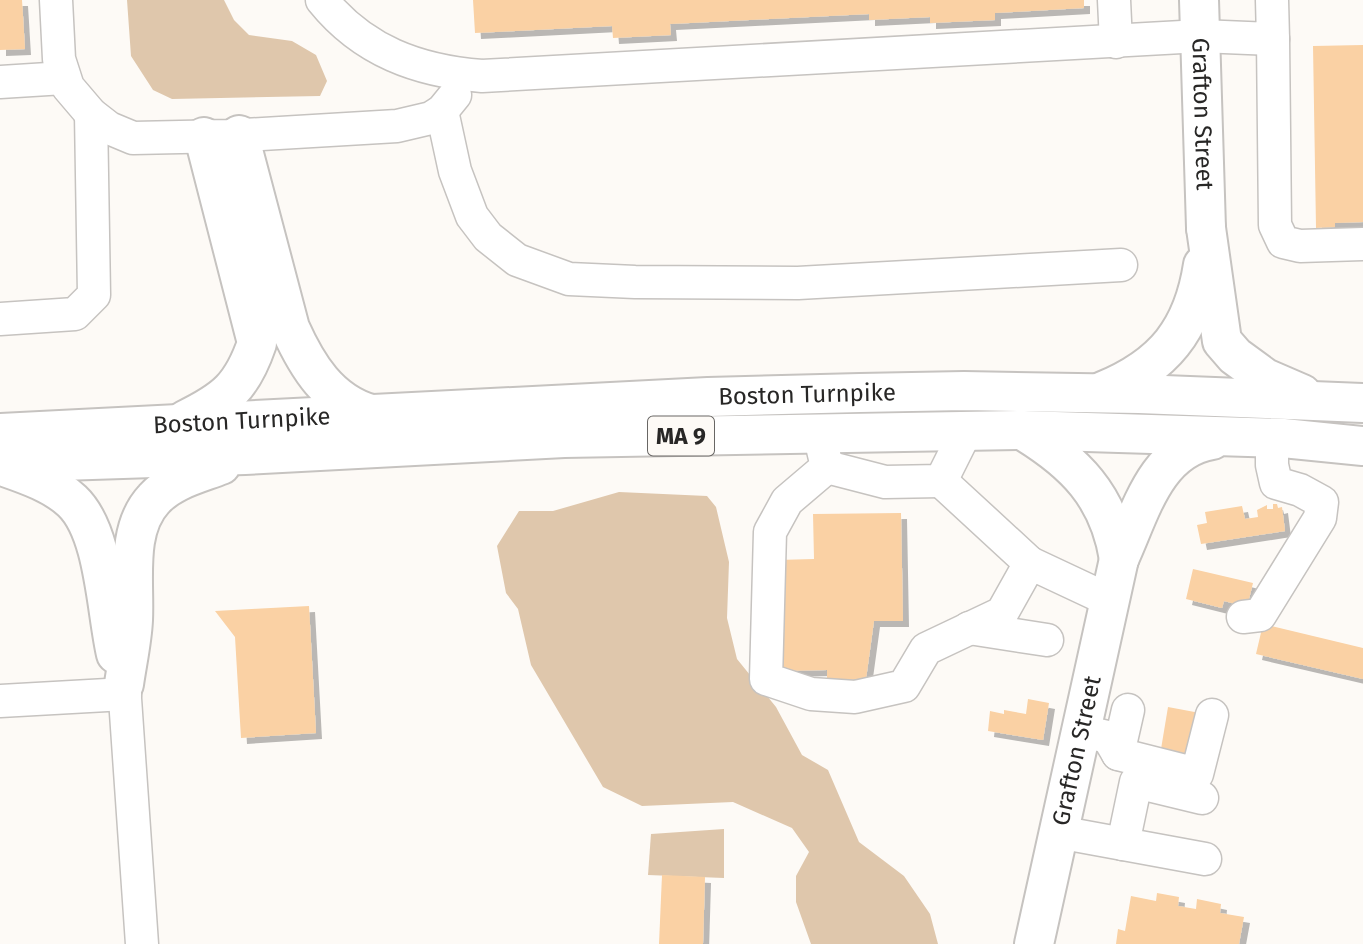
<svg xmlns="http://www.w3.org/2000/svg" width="1363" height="944" viewBox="0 0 1363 944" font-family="'Fira Sans',sans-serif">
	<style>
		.green { fill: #dfc7ac }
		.building { fill: #fad1a4; filter: url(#shadow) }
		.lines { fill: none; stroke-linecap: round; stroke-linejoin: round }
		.minor-casing { stroke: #c6c3c0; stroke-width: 35 }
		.major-casing { stroke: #c6c3c0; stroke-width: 42 }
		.highway-casing { stroke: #c6c3c0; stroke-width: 42 }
		.minor { stroke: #fff; stroke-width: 32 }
		.major { stroke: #fff; stroke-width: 38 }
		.highway { stroke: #fff; stroke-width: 38 }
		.labels { text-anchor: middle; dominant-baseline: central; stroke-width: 5; stroke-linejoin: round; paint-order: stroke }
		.shield { fill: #fdfaf6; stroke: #686664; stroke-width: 2 }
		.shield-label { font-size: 23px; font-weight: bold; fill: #282726 }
		.street-label { font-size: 24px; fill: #282726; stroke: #fdfaf6 }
	</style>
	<defs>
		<filter id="shadow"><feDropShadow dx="6" dy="6" stdDeviation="0" flood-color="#0004"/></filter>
	</defs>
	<rect width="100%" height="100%" fill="#fdfaf6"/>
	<g class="green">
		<path d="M127 0H224L234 20 249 35 292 41 316 55 327 81 320 96 172 99 153 90 131 56Z"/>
		<path d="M619 492 707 496 716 507 729 562 727 618 737 659 776 707 802 755 828 770 859 842 904 876 930 914 938 944H811L796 902V876L809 852 792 828 733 802 642 806 603 787 531 665 518 609 506 593 497 546 519 511H553Z"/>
		<path d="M724 829V878L648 875 651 834Z"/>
	</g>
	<g class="building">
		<path d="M0 0H22L25 49 0 50Z"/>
		<path d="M473 0H1084V8L995 13V20L930 23V17L869 20V14L670 24 671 35 613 38 612 26 475 33Z"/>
		<path d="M1363 45V222L1335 223V227L1316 228 1313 46Z"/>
		<path d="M1273 504H1277L1278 508 1282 507 1285 531 1201 544 1197 525 1207 523 1205 512 1242 506 1245 519 1258 517 1257 510 1267 505V509H1273Z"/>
		<path d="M901 513 903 621H874L866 679 827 681V670L779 671 777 560 814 559 813 514Z"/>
		<path d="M1193 569 1253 583 1247 607 1224 601 1222 608 1186 599Z"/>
		<path d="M309 606 316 733 241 738 235 637 215 611Z"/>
		<path d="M1263 624 1363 648V679L1256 654Z"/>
		<path d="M1028 699 1049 703 1043 740 988 731 990 711 1004 714V710L1026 714Z"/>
		<path d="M1168 707 1200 713 1193 755 1161 749Z"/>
		<path d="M662 875 705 877 703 944H659Z"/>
		<path d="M1157 893 1179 897 1178 906 1196 909 1197 899 1221 904 1220 913 1244 917 1239 944H1116L1118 929 1125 931 1131 896 1156 901Z"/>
	</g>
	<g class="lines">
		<g class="minor-casing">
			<g id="minor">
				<path d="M56 0 59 59 68 87 91 114 109 128 133 138 228 136 397 126 431 118 442 111 455 95"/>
				<path d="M322 0C363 51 418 71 482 76L1200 36 1273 39 1272 0"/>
				<path d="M1114 0 1116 42"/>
				<path d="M1273 39 1275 225 1283 242 1300 246 1363 244"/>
				<path d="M0 82 64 78"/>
				<path d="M442 111 455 171 472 216 488 237 517 260 569 279 635 282 798 283 1121 265"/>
				<path d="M0 319 75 314 94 295 91 114"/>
				<path d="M819 433 827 467 787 501 770 532 766 679 811 694 855 697 904 686 926 649 1002 613 1030 563 1111 601"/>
				<path d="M827 467 885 482 941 481 966 431"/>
				<path d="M941 481 1030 563"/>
				<path d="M1243 617 1260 615 1320 518 1322 502 1300 490 1276 483 1272 465V438"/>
				<path d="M969 628 1047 640"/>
				<path d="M124 684 142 944"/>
				<path d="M0 701 125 694"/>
				<path d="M1081 731 1108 737 1118 754 1197 774 1212 715"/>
				<path d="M1118 754 1128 710"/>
				<path d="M1058 832 1205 859"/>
				<path d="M1123 844 1136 782 1202 798"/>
			</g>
		</g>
		<g class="major-casing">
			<g id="major">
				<path id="s1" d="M1199 0 1206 228"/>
				<path id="s2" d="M1034 944 1119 559"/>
			</g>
		</g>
		<g class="highway-casing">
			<g id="highway">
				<path d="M239 135 290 328C307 366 329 402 371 414"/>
				<path d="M1206 228 1222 341 1235 356 1265 378 1302 394"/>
				<path d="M1103 391C1164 366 1193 330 1203 265"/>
				<path d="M185 420C226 400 242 387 257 343L204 137"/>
				<path d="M1022 430C1075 462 1109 496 1119 559"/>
				<path id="s3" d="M0 433 708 397 860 393 964 391 1139 394 1363 403"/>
				<path d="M0 463 245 455 564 438 1022 430 1283 438 1363 446"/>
				<path d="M5 467C28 475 54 484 72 501 105 532 106 611 116 654"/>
				<path d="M1119 559C1140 514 1155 449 1212 440"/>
				<path d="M124 684C127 663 132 641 133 620 135 581 125 530 154 499 171 480 198 474 221 465"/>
			</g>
		</g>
		<use href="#minor" class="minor"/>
		<use href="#major" class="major"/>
		<use href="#highway" class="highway"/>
	</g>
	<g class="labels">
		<rect class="shield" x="648" y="416.5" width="66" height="39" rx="5"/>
		<g class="shield-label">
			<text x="681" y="436">MA 9</text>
		</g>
		<g class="street-label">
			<text stroke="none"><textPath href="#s1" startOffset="114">Grafton Street</textPath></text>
			<text stroke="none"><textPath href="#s3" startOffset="808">Boston Turnpike</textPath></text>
			<text stroke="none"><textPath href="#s3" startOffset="242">Boston Turnpike</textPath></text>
			<text stroke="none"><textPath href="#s2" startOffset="198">Grafton Street</textPath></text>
		</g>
	</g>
</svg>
